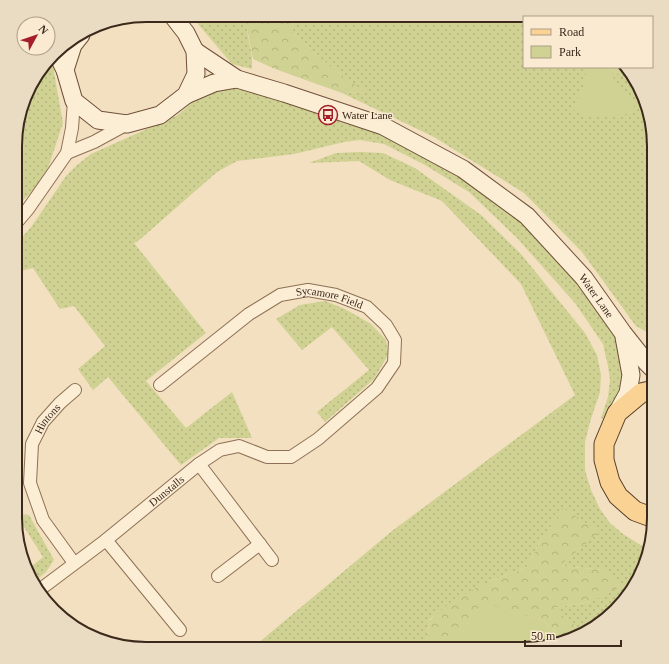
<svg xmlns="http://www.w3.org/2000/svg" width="669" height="664" viewBox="0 0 669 664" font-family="Georgia,serif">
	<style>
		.grass { fill: url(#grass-dots) }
		.forest { fill: url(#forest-crowns) }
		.park { fill: #cfd293 }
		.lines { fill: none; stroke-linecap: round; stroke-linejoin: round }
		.minor-casing { stroke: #8e7056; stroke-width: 14 }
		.secondary-casing { stroke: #705039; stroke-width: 19 }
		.primary-casing { stroke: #5b3e2b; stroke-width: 21 }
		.minor { stroke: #fcedd5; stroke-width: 12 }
		.secondary { stroke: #fcedd5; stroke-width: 17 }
		.primary { stroke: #fad394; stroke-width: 19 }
		.labels { text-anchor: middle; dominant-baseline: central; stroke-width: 3; stroke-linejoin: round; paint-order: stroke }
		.poi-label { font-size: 11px; fill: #3c291c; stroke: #f9ead1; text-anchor: start }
		.street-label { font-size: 11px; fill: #3c291c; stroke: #f9ead1 }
		.rim { fill: none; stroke: #3c291c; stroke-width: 2 }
	</style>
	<defs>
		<pattern id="grass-dots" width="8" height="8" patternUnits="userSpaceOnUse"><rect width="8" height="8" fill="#cfd293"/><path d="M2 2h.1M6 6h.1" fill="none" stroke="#b3b47e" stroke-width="1.8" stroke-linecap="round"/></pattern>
		<pattern id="forest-crowns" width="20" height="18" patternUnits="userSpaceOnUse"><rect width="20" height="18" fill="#cfd293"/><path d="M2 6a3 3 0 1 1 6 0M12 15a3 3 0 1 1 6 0" fill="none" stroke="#b3b47e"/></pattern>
	</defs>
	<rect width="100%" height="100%" fill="#f3e0c0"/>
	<g class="grass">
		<path d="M194 15H248C244 33 254 51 252 69L232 64 198 24Z"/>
		<path d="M295 15 523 16 524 17V67H607L638 86 647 104 654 138V336L636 326 582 252 524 193 434 137 342 93 365 92 332 68 292 32Z"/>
		<path d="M50 59 52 61 63 123 44 180 17 206V121L32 81Z"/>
		<path d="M231 86 312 108 321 115 349 125 382 132 442 162 535 233 579 281 618 338 623 356 622 389 610 421 601 418 608 397 610 380 608 366 603 344 575 303 517 238 469 192 425 165 384 144 360 140 344 142 294 154 237 161 217 172 137 242 134 243 206 333 146 381 186 428 232 392 252 438H219L181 465 108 377 93 390 78 369 105 346 74 306 60 309 33 268 17 272V243L32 226 66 176 77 165 91 154 178 115 195 99Z"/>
		<path d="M361 152 383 153 415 168 481 215 521 254 585 333 597 355 601 375 600 392 590 422 585 442V470L591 490 600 509 610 523 623 534 647 549 637 583 603 622 583 632 552 608 591 602 607 570 558 566 542 538 527 567 490 581 430 619 425 649H251L392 531 575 395 521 284 442 201 390 180 359 161 309 163 336 153Z"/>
		<path d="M325 301 345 309 371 324 386 340 388 355 374 379 325 422 317 412 369 370 332 327 302 350 276 319 300 305Z"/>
		<path d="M20 514 29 515 54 560 46 572 34 582 27 570 43 557 21 522Z"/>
	</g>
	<g class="forest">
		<path d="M248 15H295L292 32 332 68 366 92 342 93 275 69 253 59 246 23Z"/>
		<path d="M607 67H627L638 86Z"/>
		<path d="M563 508 600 532 559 566 607 570 623 585 591 602 553 608 583 632 566 641 544 621 482 603 450 649H425L430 620 453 600 490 581 527 567 542 538Z"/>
	</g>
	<g class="park">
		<path d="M587 67H608L618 86 634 102V107L632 111 628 114 586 117 574 110 572 111V108L583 89Z"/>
		<path d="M482 602 544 621 566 641 531 649H450Z"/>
	</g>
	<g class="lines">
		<g class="minor-casing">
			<g id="minor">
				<path d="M67 153 94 142 127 124"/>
				<path d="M17 222 28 209 67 153 72 128 74 101"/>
				<path id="s1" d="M160 385 249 314 280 295 308 290 336 295 367 307 386 325 395 340 394 363 377 388 318 439 291 457H267L239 446 220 450 199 464"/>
				<path d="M106 540 180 630"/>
				<path id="s2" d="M74 563 43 520 30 483 32 444 43 422 60 403 75 390"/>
				<path d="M218 576 260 544"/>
				<path id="s3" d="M38 591 106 540 199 464 272 560"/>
			</g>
		</g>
		<g class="secondary-casing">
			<g id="secondary">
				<path id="s4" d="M195 51 237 79 284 93 383 126 463 169 527 216 584 278 623 333 646 362 654 370"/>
				<path d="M56 52 65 70 74 101 98 120 127 124 160 115 186 95 196 74 195 51 186 33 172 15"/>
				<path d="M65 70 73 45 81 35"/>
				<path d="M186 95 214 83 237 79"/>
				<path d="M618 411 628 393 631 375 624 337"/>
			</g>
		</g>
		<g class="primary-casing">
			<path id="primary" d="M654 390 641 393 617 413 604 444V460L610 482 618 496 635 511 654 518"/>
		</g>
		<use href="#minor" class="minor"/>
		<use href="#secondary" class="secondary"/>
		<use href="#primary" class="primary"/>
	</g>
	<defs>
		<g id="bus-ring" transform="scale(1)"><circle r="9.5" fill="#f9ead1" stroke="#a41f2a" stroke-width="1.5"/><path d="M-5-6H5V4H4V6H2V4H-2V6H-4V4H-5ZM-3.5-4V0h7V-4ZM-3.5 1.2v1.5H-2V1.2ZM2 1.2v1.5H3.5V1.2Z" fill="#a41f2a"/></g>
	</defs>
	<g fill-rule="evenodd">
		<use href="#bus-ring" x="328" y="115"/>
	</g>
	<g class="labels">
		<g class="poi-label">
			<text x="342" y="115">Water Lane</text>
		</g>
		<g class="street-label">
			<text stroke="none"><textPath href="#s4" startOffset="480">Water Lane</textPath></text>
			<text stroke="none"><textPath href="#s1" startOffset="201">Sycamore Field</textPath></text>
			<text stroke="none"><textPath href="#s2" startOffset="161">Hintons</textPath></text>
			<text stroke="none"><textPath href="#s3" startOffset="163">Dunstalls</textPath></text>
		</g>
	</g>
	<path d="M0 0H669V664H0ZM146 22H523A124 124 0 0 1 647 146V518A124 124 0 0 1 523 642H146A124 124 0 0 1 22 518V146A124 124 0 0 1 146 22Z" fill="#eadbc3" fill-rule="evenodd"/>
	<path class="rim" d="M146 22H523A124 124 0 0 1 647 146V518A124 124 0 0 1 523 642H146A124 124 0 0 1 22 518V146A124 124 0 0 1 146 22Z"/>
	<rect x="523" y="16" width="130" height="52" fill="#f9ead1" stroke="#ad9d89"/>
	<rect x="531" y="29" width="20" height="6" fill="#fad394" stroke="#ad9d89"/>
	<text x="559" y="36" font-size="12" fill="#3c291c">Road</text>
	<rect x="531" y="46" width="20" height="12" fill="#cfd293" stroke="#ad9d89"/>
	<text x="559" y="56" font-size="12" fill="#3c291c">Park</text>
	<g transform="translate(36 36) rotate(50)"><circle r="19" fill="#f9ead1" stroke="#ad9d89"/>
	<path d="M0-3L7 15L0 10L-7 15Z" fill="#a41f2a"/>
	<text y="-6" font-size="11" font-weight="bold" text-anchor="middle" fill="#3c291c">N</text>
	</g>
	<path d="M525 640v6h96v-6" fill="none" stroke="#3c291c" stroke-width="2"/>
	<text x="531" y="640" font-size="12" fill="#3c291c" stroke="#f9ead1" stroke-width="3" paint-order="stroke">50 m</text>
</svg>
